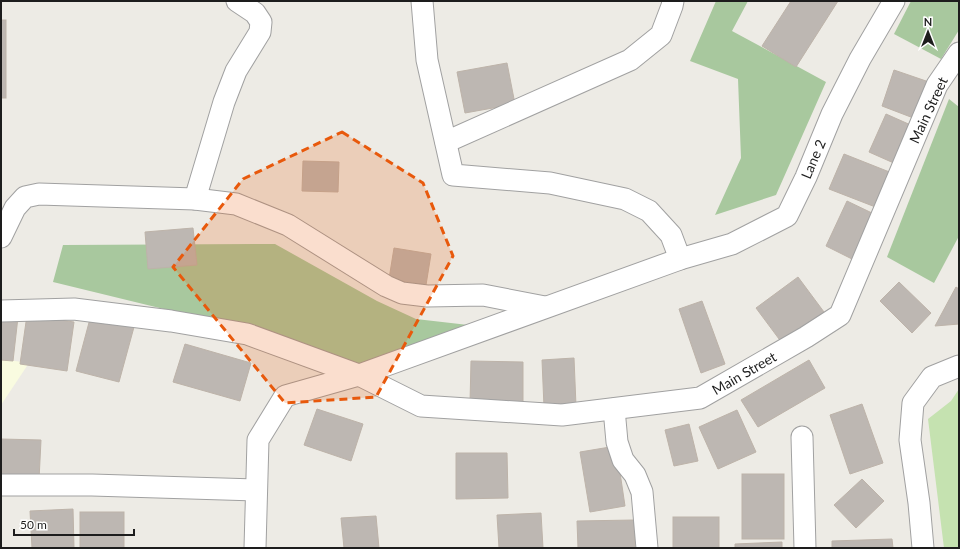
<svg xmlns="http://www.w3.org/2000/svg" width="960" height="549" viewBox="0 0 960 549" font-family="Lato,sans-serif">
	<style>
		.education { fill: #f9fbe0 }
		.grass { fill: #c5e2b0 }
		.forest { fill: #a8c89e }
		.building { fill: #bdb7b2; stroke: #bdb3a9 }
		.lines { fill: none; stroke-linecap: round; stroke-linejoin: round }
		.minor-casing { stroke: #a1a1a1; stroke-width: 23 }
		.minor { stroke: #fff; stroke-width: 21 }
		.marked { fill: #e8590c; fill-opacity: 0.2; stroke: #e8590c; stroke-width: 3; stroke-dasharray: 8 5; stroke-linejoin: round }
		.labels { text-anchor: middle; dominant-baseline: central; stroke-width: 3; stroke-linejoin: round; paint-order: stroke }
		.street-label { font-size: 14px; fill: #1d1d1d; stroke: #fff }
	</style>
	<rect width="100%" height="100%" fill="#edebe5"/>
	<path class="education" d="M1 359 29 363 1 405Z"/>
	<path class="grass" d="M959 389V548H944L928 419 951 401Z"/>
	<g class="forest">
		<path d="M716 1H748L732 31 826 82 776 195 715 215 741 158 738 79 690 61Z"/>
		<path d="M911 1H959V30L941 59 894 34Z"/>
		<path d="M949 99 959 107V236L934 283 887 257Z"/>
		<path d="M275 244 377 301 416 319 477 326 407 346 356 365 266 334 53 282 63 245Z"/>
	</g>
	<g class="building">
		<path d="M791 1H838L796 67 762 46Z"/>
		<rect x="1" y="20" width="5" height="78"/>
		<path d="M507 63 515 104 465 113 457 72Z"/>
		<path d="M894 70 929 82 916 119 882 106Z"/>
		<path d="M886 114 913 126 896 164 869 152Z"/>
		<path d="M844 154 892 173 878 208 829 189Z"/>
		<path d="M303 161 339 162 338 192 302 191Z"/>
		<path d="M847 201 874 214 852 259 826 246Z"/>
		<path d="M193 228 197 265 148 269 145 232Z"/>
		<path d="M394 248 431 254 426 285 389 279Z"/>
		<path d="M798 277 824 312 782 343 756 308Z"/>
		<path d="M899 282 931 313 912 333 880 301Z"/>
		<path d="M956 287 959 289V324L935 326Z"/>
		<path d="M702 301 725 364 701 373 679 309Z"/>
		<path d="M1 315 18 317 13 361 1 360Z"/>
		<path d="M27 315 74 322 67 371 20 364Z"/>
		<path d="M91 315 134 327 119 382 76 371Z"/>
		<path d="M185 344 251 363 240 401 173 382Z"/>
		<path d="M574 358 576 406 544 407 542 360Z"/>
		<path d="M809 360 825 388 758 427 741 400Z"/>
		<path d="M471 361 523 362V404L470 403Z"/>
		<path d="M862 404 883 463 850 474 830 415Z"/>
		<path d="M317 409 363 424 351 461 304 445Z"/>
		<path d="M737 410 756 452 718 469 699 427Z"/>
		<path d="M689 424 698 461 674 466 665 430Z"/>
		<path d="M1 439 41 440 39 480 1 479Z"/>
		<path d="M616 446 625 506 590 512 580 452Z"/>
		<path d="M456 453H507L508 498 456 499Z"/>
		<rect x="742" y="474" width="42" height="65"/>
		<path d="M862 479 884 501 856 528 834 505Z"/>
		<path d="M73 509 74 548H32L30 511Z"/>
		<rect x="80" y="512" width="44" height="36"/>
		<path d="M541 513 543 548H499L497 515Z"/>
		<path d="M376 516 379 548H344L341 518Z"/>
		<rect x="673" y="517" width="46" height="31"/>
		<path d="M634 520 635 548H578L577 521Z"/>
		<path d="M892 539 893 548H832V541Z"/>
		<path d="M782 542V548H735V544Z"/>
	</g>
	<g class="lines">
		<g class="minor-casing">
			<g id="minor">
				<path d="M422 1 427 60 453 175 550 183 625 199 649 211 671 235 680 259"/>
				<path d="M446 142 630 60 661 35 672 6 673 1"/>
				<path d="M195 199 224 102 236 71 260 32 261 22 255 13 237 1"/>
				<path d="M1 237 15 208 25 197 39 194 195 199 236 204 288 225 386 286 402 293 427 296 483 295 545 307"/>
				<path d="M1 311 74 309 171 321 247 334 359 375 421 406 562 415 700 398 806 337 840 315 937 85 959 53"/>
				<path d="M614 409 617 442 623 460 635 475 642 492 647 548"/>
				<path d="M802 437 805 548"/>
				<path d="M1 485H92L256 490"/>
				<path d="M255 548 258 440 285 396 359 375 680 259 732 244 787 216 806 177 832 114 860 59 894 1"/>
				<path d="M923 548 919 503 910 440 913 403 932 377 959 366"/>
			</g>
		</g>
		<use href="#minor" class="minor"/>
	</g>
	<path class="marked" d="M342 132 423 183 453 256 376 397 285 403 173 267 243 179Z"/>
	<g class="labels">
		<g class="street-label">
			<text transform="translate(928 110) rotate(-65)">Main Street</text>
			<text transform="translate(813 159) rotate(-67)">Lane 2</text>
			<text transform="translate(744 373) rotate(-30)">Main Street</text>
		</g>
	</g>
	<rect width="960" height="549" fill="none" stroke="#1d1d1d" stroke-width="4"/>
	<g transform="translate(928 32)" stroke="#ffffff" stroke-width="3" paint-order="stroke">
	<path d="M0-3L7 15L0 10L-7 15Z" fill="#1d1d1d"/>
	<text y="-6" font-size="11" font-weight="bold" text-anchor="middle" fill="#1d1d1d">N</text>
	</g>
	<path d="M14 529v6h120v-6" fill="none" stroke="#1d1d1d" stroke-width="2"/>
	<text x="20" y="529" font-size="12" fill="#1d1d1d" stroke="#ffffff" stroke-width="3" paint-order="stroke">50 m</text>
</svg>
